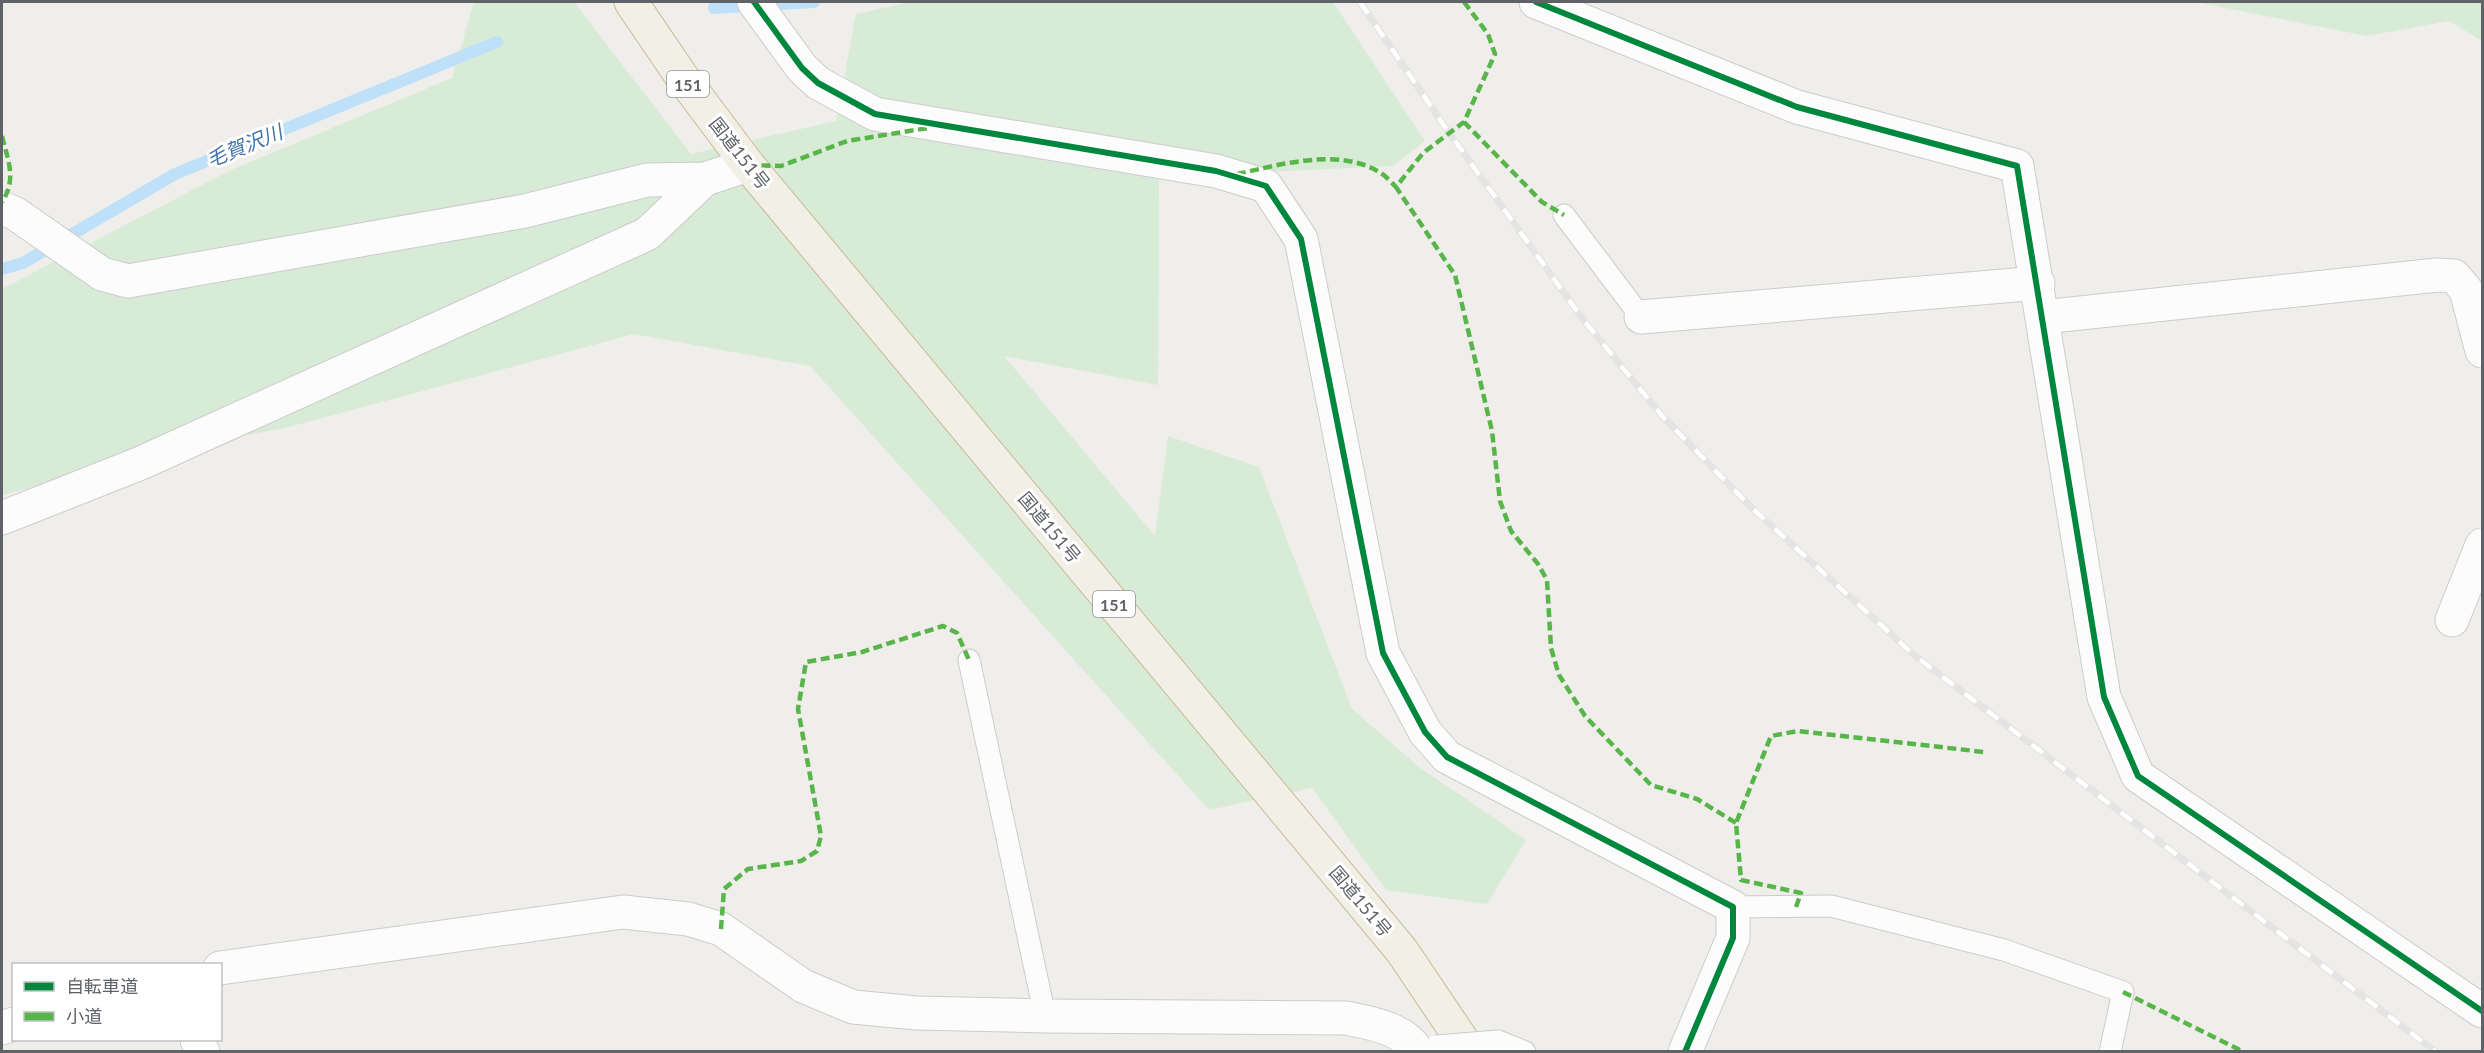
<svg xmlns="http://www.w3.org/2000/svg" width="2484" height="1053" viewBox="0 0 2484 1053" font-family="Lato,'Noto Sans JP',sans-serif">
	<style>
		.green { fill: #d8ebd6 }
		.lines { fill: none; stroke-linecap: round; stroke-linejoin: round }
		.stream { stroke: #bfe0f9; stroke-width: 12 }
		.service-casing { stroke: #cbcccc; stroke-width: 23 }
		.minor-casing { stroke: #cbcccc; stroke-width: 35 }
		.trunk-casing { stroke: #c8b996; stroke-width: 35 }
		.service { stroke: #fdfcfc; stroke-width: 21 }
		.minor { stroke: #fdfcfc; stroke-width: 33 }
		.trunk { stroke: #f2f0e6; stroke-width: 33 }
		.rail-casing { stroke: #e4e4e4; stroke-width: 7 }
		.rail { stroke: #fff; stroke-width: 4.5; stroke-dasharray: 14; stroke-linecap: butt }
		.service-bridge-casing { stroke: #cbcccc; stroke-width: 23; stroke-linecap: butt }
		.service-bridge { stroke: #fdfcfc; stroke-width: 21 }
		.quiet { stroke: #58b549; stroke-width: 4.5; stroke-dasharray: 9 4.5; stroke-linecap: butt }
		.cycleway-casing { stroke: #fff; stroke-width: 10 }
		.cycleway { stroke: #00873e; stroke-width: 6 }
		.labels { text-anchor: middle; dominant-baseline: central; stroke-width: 6; stroke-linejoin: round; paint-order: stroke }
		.shield { fill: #fff; stroke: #8f9295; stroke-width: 1.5 }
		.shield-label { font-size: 16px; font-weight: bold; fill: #5f6368 }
		.street-label { font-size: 18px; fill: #5f6368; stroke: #fff }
		.water-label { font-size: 20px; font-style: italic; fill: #4174aa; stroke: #fff }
	</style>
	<rect width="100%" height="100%" fill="#efeeea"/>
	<g class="green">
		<path d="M474 2H574L691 154 836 121 856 14 911 2H1333L1425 141 1393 166 1159 177 1158 385 1004 356 1155 536 1168 436 1259 467 1352 709 1419 767 1526 840 1487 904 1386 890 1312 788 1209 810 810 366 634 334 285 428 229 438 2 495V289L231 170 452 78Z"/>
		<path d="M2196 2H2482V41L2449 21 2367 36Z"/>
	</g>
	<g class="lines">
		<g class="stream">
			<path d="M714 8 814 2"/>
			<path d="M2 269 23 263 175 174 497 42"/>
		</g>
		<g class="service-casing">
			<g id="service">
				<path d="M1564 215 1641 317"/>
				<path d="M969 660 1045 1016"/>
				<path d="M1733 907 1831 906 2004 950 2123 992 2110 1052"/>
				<path d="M1498 1041 1525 1052"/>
			</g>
		</g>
		<g class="minor-casing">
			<g id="minor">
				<path d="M754 2 802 68 818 83 875 114 1216 171 1266 186 1301 239 1383 653 1425 732 1447 757 1733 907V938L1685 1052"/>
				<path d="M1536 2 1797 107 2017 166 2104 697 2138 776 2482 1011"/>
				<path d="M2 208 16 214 102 274 128 281 525 211 647 180 705 179 748 165"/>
				<path d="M1641 317 2038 283"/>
				<path d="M2043 317 2437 275 2454 276 2466 290 2482 351"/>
				<path d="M2 518 141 463 647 234 705 179"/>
				<path d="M2452 620 2482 545"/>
				<path d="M220 968 623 912 688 919 721 929 803 986 853 1007 917 1013 1045 1016 1346 1018C1370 1023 1404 1028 1418 1052"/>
				<path d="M2 1028 14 1024"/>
				<path d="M197 1040 203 1052"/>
			</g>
		</g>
		<g class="trunk-casing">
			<path id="trunk" d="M631 2 682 77 748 165 1402 951 1470 1052"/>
		</g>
		<use href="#service" class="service"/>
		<use href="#minor" class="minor"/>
		<use href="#trunk" class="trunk"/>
		<g class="rail-casing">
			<path id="rail" d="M1360 2 1445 127 1582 318 1663 417 1752 508 1914 655 2436 1052"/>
		</g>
		<use href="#rail" class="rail"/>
		<g class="service-bridge-casing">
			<path id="service-bridge" d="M1436 1046 1498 1041"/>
		</g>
		<use href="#service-bridge" class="service-bridge"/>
		<g class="quiet">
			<path d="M1464 2 1488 34 1495 54 1464 122 1423 153 1396 187 1455 275 1492 431 1500 501 1511 531 1538 564 1547 580 1551 648 1559 675 1585 716 1651 785 1697 799 1736 823"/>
			<path d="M1464 122 1542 202 1564 215"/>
			<path d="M2 136C8 161 17 179 2 202"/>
			<path d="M748 165 781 166 847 141 928 128"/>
			<path d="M1237 174C1279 165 1338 147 1379 172 1385 175 1391 182 1396 187"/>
			<path d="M1796 907 1801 893 1741 880 1736 823 1771 736 1798 731 1984 752"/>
			<path d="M721 929 724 889 748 869 801 861 817 851 821 836 798 709 806 662 862 652 943 626 957 633 969 660"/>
			<path d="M2123 992 2244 1052"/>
		</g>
		<g class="cycleway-casing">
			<g id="cycleway">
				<path d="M754 2 802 68 818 83 875 114 1216 171 1266 186 1301 239 1383 653 1425 732 1447 757 1733 907V938L1685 1052"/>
				<path d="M1536 2 1797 107 2017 166 2104 697 2138 776 2482 1011"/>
			</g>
		</g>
		<use href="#cycleway" class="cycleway"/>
	</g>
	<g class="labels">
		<g class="shield">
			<rect x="667" y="71" width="42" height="26" rx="4.5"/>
			<rect x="1093" y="591" width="42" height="26" rx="4.5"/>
		</g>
		<g class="shield-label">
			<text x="688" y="84">151</text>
			<text x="1114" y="604">151</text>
		</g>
		<g class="street-label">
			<text transform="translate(740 153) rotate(52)">国道151号</text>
			<text transform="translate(1050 527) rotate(50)">国道151号</text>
			<text transform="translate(1361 901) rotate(50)">国道151号</text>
		</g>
		<g class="water-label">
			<text transform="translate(244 145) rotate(-22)">毛賀沢川</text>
		</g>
	</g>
	<rect width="2484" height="1053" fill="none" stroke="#5f6368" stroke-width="6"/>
	<rect x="12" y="963" width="210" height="78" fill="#ffffff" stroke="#bfc1c3" stroke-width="1.5"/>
	<rect x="24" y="982" width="30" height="9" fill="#00873e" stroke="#bfc1c3" stroke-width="1.5"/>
	<text x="66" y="993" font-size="18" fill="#5f6368">自転車道</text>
	<rect x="24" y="1012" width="30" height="9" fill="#58b549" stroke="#bfc1c3" stroke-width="1.5"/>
	<text x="66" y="1023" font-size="18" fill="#5f6368">小道</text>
</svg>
